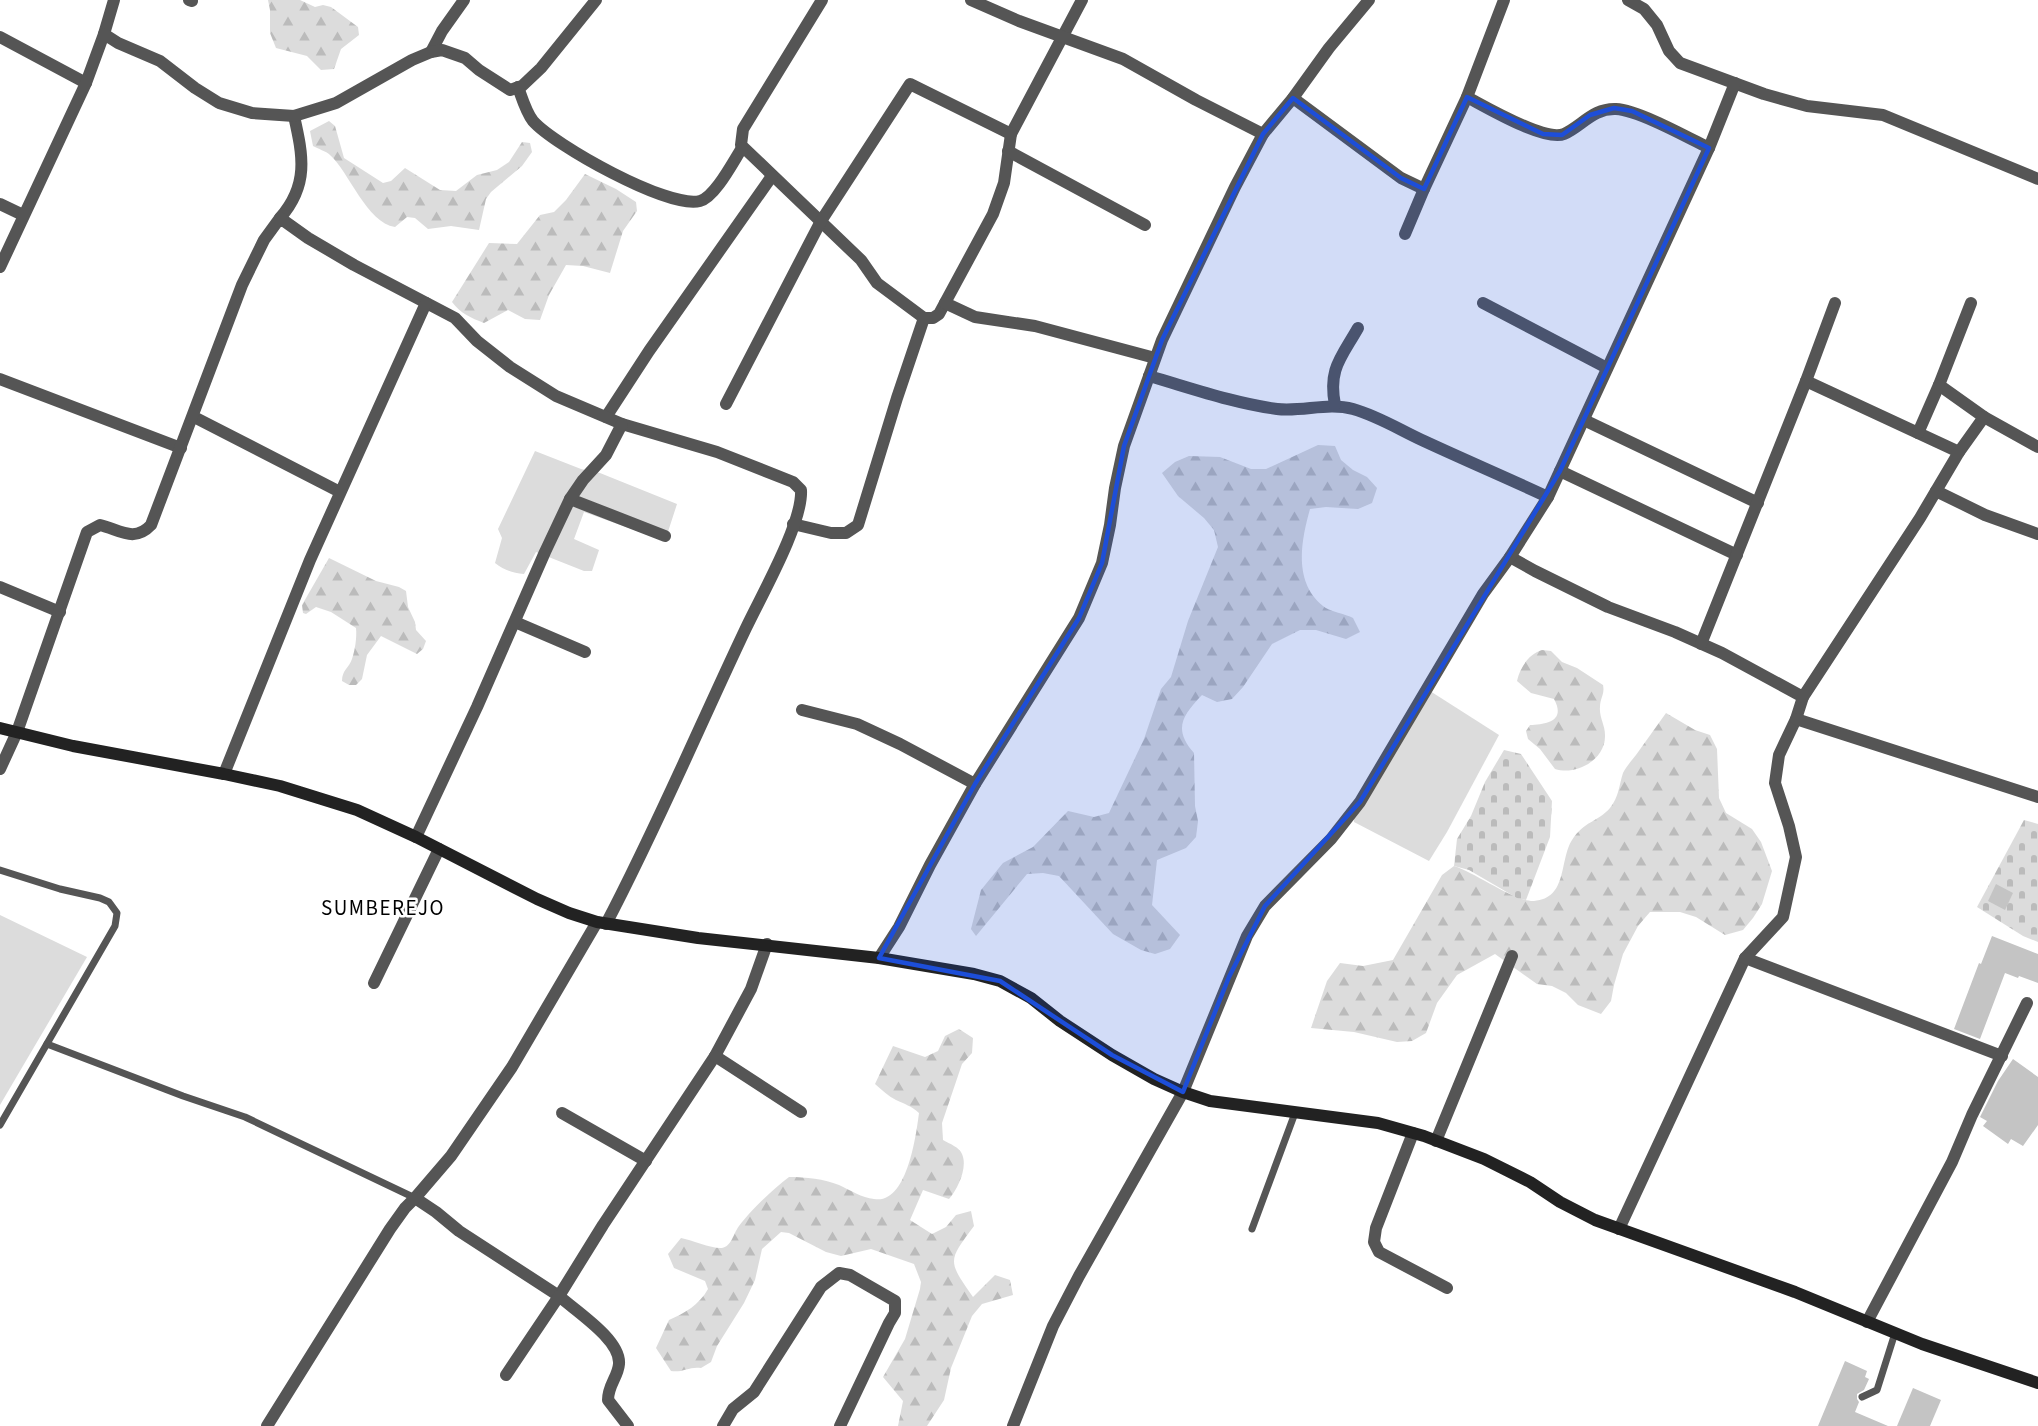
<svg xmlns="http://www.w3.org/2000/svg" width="2038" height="1426" viewBox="0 0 2038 1426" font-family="'Source Sans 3',sans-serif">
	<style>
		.grass { fill: #dcdcdc }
		.forest { fill: url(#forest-firs) }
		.cemetery { fill: url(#cemetery-stones) }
		.building { fill: #c4c4c4 }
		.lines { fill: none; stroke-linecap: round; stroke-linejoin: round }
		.lane { stroke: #555; stroke-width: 7 }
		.street { stroke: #555; stroke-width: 12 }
		.secondary { stroke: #222; stroke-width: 12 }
		.marked { fill: #1d4ed8; fill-opacity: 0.2; stroke: #1d4ed8; stroke-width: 4.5; stroke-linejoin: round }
		.labels { text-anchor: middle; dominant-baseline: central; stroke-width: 5; stroke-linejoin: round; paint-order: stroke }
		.quarter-label { font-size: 21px; letter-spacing: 1.5px; fill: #000; stroke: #fff }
	</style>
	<defs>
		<pattern id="forest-firs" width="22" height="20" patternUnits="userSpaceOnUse" patternTransform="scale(1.5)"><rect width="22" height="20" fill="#dcdcdc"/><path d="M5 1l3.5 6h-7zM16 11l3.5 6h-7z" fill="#bbb"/></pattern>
		<pattern id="cemetery-stones" width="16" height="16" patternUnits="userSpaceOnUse" patternTransform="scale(1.5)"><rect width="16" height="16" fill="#dcdcdc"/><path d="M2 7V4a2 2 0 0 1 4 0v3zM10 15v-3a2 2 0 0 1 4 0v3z" fill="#bbb"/></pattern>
	</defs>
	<rect width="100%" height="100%" fill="#fff"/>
	<g class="grass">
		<path d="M535 451 581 469 600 473 677 504 665 541 584 512 574 539 599 550 592 571H584L536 552 524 574C512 573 504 570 495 563L502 538 498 529Z"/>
		<path d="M1430 691 1499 735 1447 832 1429 861 1354 822V817Z"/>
		<path d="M0 915 87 957 0 1105Z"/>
	</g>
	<g class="forest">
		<path d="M268 0H300L315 7 323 5 331 7 358 27 359 35 341 49 334 69 321 70 307 56 276 48 270 33V10Z"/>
		<path d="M329 121 335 126 344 158 383 183 391 181 405 168 440 190 456 191 477 175 497 170 509 162 522 142 530 143 532 152 522 166 491 192 486 199 479 230 451 226 428 229 415 218 407 217 395 227C367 223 349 172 330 155 326 151 318 149 313 146L310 131Z"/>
		<path d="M585 174 616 189 636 202 637 211 623 231 610 273 583 266 566 265 549 295 540 320 525 319 508 310 484 323C471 318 460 313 452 302L489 243 517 244 540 215 554 212 566 200Z"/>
		<path d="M1318 445 1335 446 1341 460 1353 470 1367 477 1377 488 1372 503 1358 509 1326 507 1310 509C1301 541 1293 582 1323 606 1328 611 1346 614 1353 618L1360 632 1346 639 1316 630H1300L1272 644 1243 687 1232 699 1217 702 1202 695C1182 716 1173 729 1194 753L1195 806 1198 821 1196 837 1186 848 1157 860 1152 905 1180 935 1170 949 1155 954 1141 950 1113 934 1059 876 1043 873 1027 874 976 936 971 929 981 890 1003 863 1033 847 1068 811 1094 817 1109 813 1144 739 1161 689 1171 677 1188 621 1218 547 1214 530 1204 518 1178 496 1162 473 1175 462 1189 456 1220 457 1251 469H1266Z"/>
		<path d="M329 558 376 581 399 587 406 591 408 607 415 622 416 630 426 641 423 649 417 654 381 636 367 655 362 679 356 685H349L342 681C342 670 349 668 352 659 355 650 357 638 356 628L331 612 316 607 306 614 303 613 302 605Z"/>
		<path d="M1542 650 1551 651 1562 662 1577 668 1603 685C1605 694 1600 698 1600 707 1599 717 1605 725 1605 735 1606 759 1577 776 1555 769L1540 749 1528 739 1526 731 1530 725C1547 724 1566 721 1554 699L1531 693 1517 681C1520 667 1529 654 1542 650Z"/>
		<path d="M1666 713 1695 730 1710 735 1717 749 1719 798 1726 813 1752 829 1761 842 1772 871 1762 904 1753 918 1743 930 1725 935 1696 917 1680 912H1650L1638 926 1623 954 1614 985 1611 1001 1601 1014 1578 1005 1566 993 1552 986 1537 984 1495 954 1457 975 1437 1003 1426 1033 1412 1041 1397 1042 1354 1032 1311 1028 1327 981 1340 963 1363 966 1393 960 1442 875 1454 866C1476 873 1515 902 1534 901 1568 898 1559 861 1572 840 1584 821 1598 822 1610 808 1619 797 1619 785 1623 773 1626 767 1632 760 1636 755 1646 741 1656 727 1666 713Z"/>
		<path d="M959 1029 973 1038 972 1053 962 1064 942 1123 943 1140C950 1144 959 1147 962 1154 968 1167 958 1189 949 1199L923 1190 910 1220 932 1234 946 1227 956 1215 971 1211 974 1226C948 1261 947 1260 973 1297L995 1275 1010 1280 1013 1295 982 1304 972 1316 951 1368 944 1400 927 1426H898L903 1401 883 1377 905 1339 920 1289 921 1282 914 1264 871 1249 841 1256 826 1252 789 1233 781 1232 762 1249 755 1280 744 1303 717 1346 711 1362 701 1368C690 1366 682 1373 671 1371L656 1348 669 1320C685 1313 699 1305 708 1289L705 1281 674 1268 668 1254 681 1238C691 1240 713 1249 722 1248 732 1246 733 1234 739 1226 751 1210 773 1189 789 1177 806 1177 824 1179 839 1185 850 1190 862 1198 874 1199 907 1205 916 1136 919 1113 911 1106 905 1104 896 1100 888 1096 882 1090 875 1084L893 1046 925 1057 938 1051 945 1036Z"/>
	</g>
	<g class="cemetery">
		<path d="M1504 750 1521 754 1552 801 1550 837 1526 900 1517 898 1469 870 1454 866 1457 839 1471 816 1485 782Z"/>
		<path d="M2024 820 2038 824V942L2023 936 1977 907Z"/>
	</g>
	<g class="building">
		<path d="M1996 884 2013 893 2005 910 1988 901Z"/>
		<path d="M1992 936 2038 954V983L2019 976 2018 978 2005 973 1980 1039 1954 1029 1979 963 1981 964Z"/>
		<path d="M2013 1059 2038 1077V1125L2023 1146 2011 1139 2008 1144 1983 1126 1987 1121 1980 1117 1998 1081Z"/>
		<path d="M1845 1361 1867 1371 1865 1377 1869 1379 1864 1390 1857 1394V1399L1859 1402 1855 1412 1888 1426H1818Z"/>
		<path d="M1913 1388 1941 1400 1930 1426H1897Z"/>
	</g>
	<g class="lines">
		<g class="lane">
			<path d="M0 870 60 889 100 898 109 902 117 913 115 926 0 1125"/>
			<path d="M47 1044 183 1096 245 1117 415 1198"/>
			<path d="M1252 1229 1295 1113"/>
			<path d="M1862 1397 1877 1390 1895 1333"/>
		</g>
		<g class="street">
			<path d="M189 0 192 1"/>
			<path d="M822 0 743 129 741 145 861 260 877 283 924 318H933L939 314 993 214 1004 183 1011 134 1082 0"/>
			<path d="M971 0 1019 21 1123 59 1196 100 1263 134"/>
			<path d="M1628 0 1644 9 1657 25 1669 51 1680 63 1764 94 1807 106 1883 115 2038 179"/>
			<path d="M104 34 114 0"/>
			<path d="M0 37 86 83"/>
			<path d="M431 52 442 31 464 0"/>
			<path d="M518 87C522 98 526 112 533 121 554 145 668 209 700 201 715 197 733 162 742 148"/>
			<path d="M1467 97C1486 107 1545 142 1564 134 1582 126 1593 108 1616 109 1638 110 1687 137 1709 148"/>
			<path d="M1293 98 1401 178 1424 189 1467 97 1504 0"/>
			<path d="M1008 151 1145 225"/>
			<path d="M0 204 23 215"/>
			<path d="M280 218C309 185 303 156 294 116"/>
			<path d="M1405 234 1424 189"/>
			<path d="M0 267 86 83 104 34 118 43 160 61 195 88 219 103 252 113 294 116 336 103 412 60 431 52 442 50 465 58 479 70 510 90 522 86 541 68 596 0"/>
			<path d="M945 303 975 317 1035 326 1155 358"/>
			<path d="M1483 303 1607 368"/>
			<path d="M1971 303 1939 385 1984 417 2038 447"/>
			<path d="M1149 376C1191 388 1233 403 1277 409 1303 412 1328 402 1353 409 1378 416 1400 430 1424 441 1465 460 1507 478 1548 497"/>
			<path d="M0 379 181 448"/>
			<path d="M1806 381 1959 452"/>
			<path d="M726 404 821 221 910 84 1011 134"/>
			<path d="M1335 405C1328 369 1341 358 1358 328"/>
			<path d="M194 417 340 492"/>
			<path d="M606 417 649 351 772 176"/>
			<path d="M1584 420 1758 503"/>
			<path d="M1918 433 1939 385"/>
			<path d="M1560 471 1737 555"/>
			<path d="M1936 491 1985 515 2038 534"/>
			<path d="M570 499 665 536"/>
			<path d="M793 524 831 533H846L858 525 897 398 924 318"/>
			<path d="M1510 557 1535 571 1608 607 1675 632 1722 653 1803 697 1796 719 1779 755 1775 783 1789 826 1796 857 1783 917 1745 958 1619 1229"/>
			<path d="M0 587 60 612"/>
			<path d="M515 622 585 652"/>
			<path d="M1701 644 1806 381 1835 303"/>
			<path d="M1803 697 1920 518 1959 452 1984 417"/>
			<path d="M802 710 857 724 900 744 975 784"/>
			<path d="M1796 719 2038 797"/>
			<path d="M0 769 17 732 87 532 100 525C120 530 134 543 151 525L242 285 264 240 280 218 308 238 354 265 455 318 477 341 510 367 556 396 622 424 717 452 793 482 801 490C803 523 761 596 746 628 699 727 657 827 606 924"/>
			<path d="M224 774 310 560 426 303"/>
			<path d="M416 837 477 707 545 552 570 499 583 480 606 455 622 424"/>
			<path d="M597 922 512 1067 451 1156 415 1198 436 1212 459 1231 559 1296 603 1225 715 1056 751 989 767 944"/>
			<path d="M879 958 899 927 930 865 975 784 1079 618 1102 563 1110 525 1115 488 1124 446 1162 340 1235 187 1263 134 1293 98 1329 48 1369 0"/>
			<path d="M1745 958 2002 1056"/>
			<path d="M374 983 439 849"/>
			<path d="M715 1056 801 1112"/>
			<path d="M562 1113 646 1161"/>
			<path d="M1413 1133 1376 1228 1374 1242 1379 1252 1447 1288"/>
			<path d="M1436 1141 1512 956"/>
			<path d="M1867 1322 1952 1162 1972 1115 2027 1003"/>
			<path d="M506 1375 559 1296C577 1312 621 1340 619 1364 618 1377 608 1385 608 1400L628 1426"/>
			<path d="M267 1426 390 1229 405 1208 415 1198"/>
			<path d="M723 1426 733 1409 754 1392 821 1287 839 1273 850 1275 895 1301V1313L889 1323 840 1426"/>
			<path d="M1013 1426 1053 1326 1079 1276 1183 1092 1247 936 1265 906 1331 839 1360 802 1483 594 1510 557 1548 497 1709 148 1735 83"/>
		</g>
		<path class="secondary" d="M0 728 73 746 224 774 280 786 357 810 416 837 537 899 569 913 597 922 698 938 879 958 974 974 1000 981 1031 998 1060 1021 1112 1055 1154 1079 1183 1092 1210 1101 1378 1123 1424 1136 1484 1159 1530 1182 1560 1202 1595 1220 1795 1292 1922 1344 2038 1383"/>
	</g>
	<path class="marked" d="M1467 97 1543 134 1562 135 1590 115 1614 108 1632 111 1709 148 1560 471 1360 802 1265 906 1229 977 1183 1092 1112 1055 1000 981 879 958 975 784 1079 618 1102 563 1124 446 1162 340 1263 134 1293 98 1401 178 1424 189Z"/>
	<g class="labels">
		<g class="quarter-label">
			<text x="383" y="908">SUMBEREJO</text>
		</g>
	</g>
</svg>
